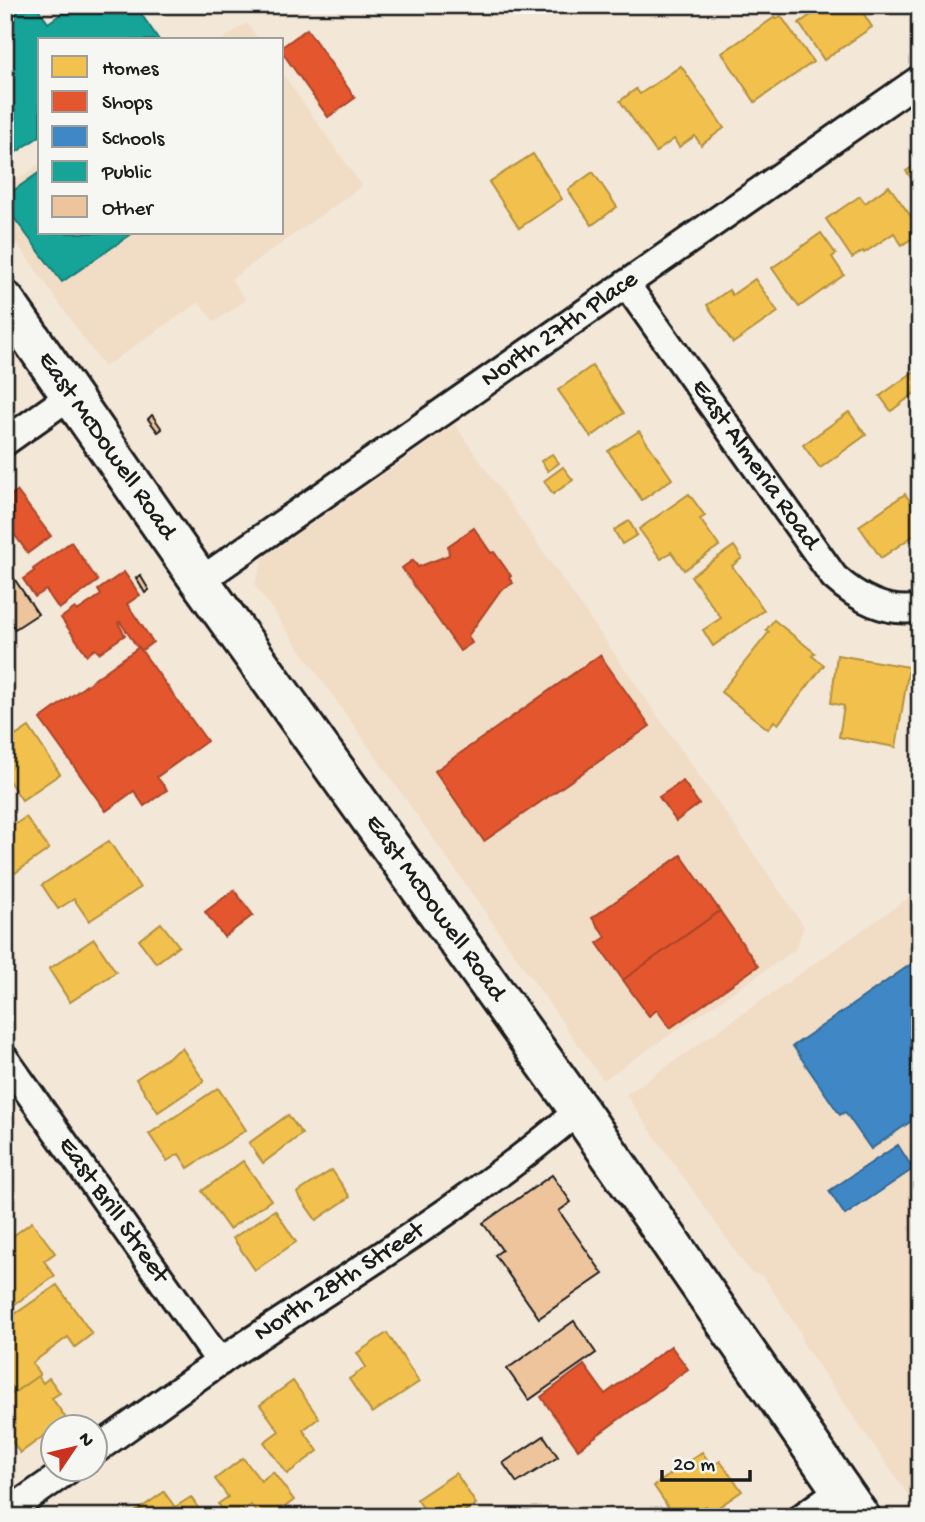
<svg xmlns="http://www.w3.org/2000/svg" width="925" height="1522" viewBox="0 0 925 1522" font-family="'Gochi Hand',sans-serif">
	<style>
		.built { fill: #f1dcc6 }
		.homes { fill: #f2c14e; stroke: #b2903f; stroke-width: 2 }
		.shops { fill: #e4572e; stroke: #a84529; stroke-width: 2 }
		.schools { fill: #3f88c5; stroke: #346892; stroke-width: 2 }
		.public { fill: #17a398; stroke: #187a73; stroke-width: 2 }
		.building { fill: #edc49c; stroke: #1c1c1c; stroke-width: 2 }
		.lines { fill: none; stroke-linecap: round; stroke-linejoin: round }
		.minor-casing { stroke: #1c1c1c; stroke-width: 32 }
		.primary-casing { stroke: #1c1c1c; stroke-width: 44 }
		.minor { stroke: #f6f6f2; stroke-width: 26 }
		.primary { stroke: #f6f6f2; stroke-width: 38 }
		.labels { text-anchor: middle; dominant-baseline: central; stroke-width: 7; stroke-linejoin: round; paint-order: stroke }
		.street-label { font-size: 26px; fill: #1c1c1c; stroke: #f6f6f2 }
	</style>
	<rect width="100%" height="100%" fill="#f3e7d8"/>
	<filter id="ink" filterUnits="userSpaceOnUse"><feTurbulence type="fractalNoise" baseFrequency=".0143" numOctaves="2"/><feDisplacementMap in="SourceGraphic" scale="14" xChannelSelector="R" yChannelSelector="G"/><feConvolveMatrix kernelMatrix="1 2 1 2 8 2 1 2 1" color-interpolation-filters="sRGB"/></filter>
	<g filter="url(#ink)">
		<g class="built">
			<path d="M247 23 259 40H221Z"/>
			<path d="M282 73 362 186 231 279 246 300 214 322 199 302 104 367 5 226V189L40 164V233H282Z"/>
			<path d="M455 425 804 926 795 950 603 1080 255 585 263 558Z"/>
			<path d="M920 890V1512L802 1342 801 1333 763 1276 750 1272 626 1095Z"/>
		</g>
		<g class="homes">
			<path d="M826 5H858L872 27 824 60 799 23Z"/>
			<path d="M781 16 813 62 755 102 722 53 775 17 776 19Z"/>
			<path d="M681 66 724 128 701 145 695 136 679 147 674 139 656 152 620 101 636 89 640 94Z"/>
			<path d="M533 154 562 199 519 228 489 182Z"/>
			<path d="M920 162V190L906 171Z"/>
			<path d="M593 172 617 207 592 225 568 190Z"/>
			<path d="M889 186 920 229V233L902 245 894 233 864 253 863 251 852 258 826 219 860 196 865 203Z"/>
			<path d="M821 233 836 254 832 257 844 275 799 307 772 268Z"/>
			<path d="M755 279 778 312 733 343 707 305 729 290 732 295Z"/>
			<path d="M592 366 624 413 591 437 558 390Z"/>
			<path d="M916 370 920 375V389L891 411 880 396Z"/>
			<path d="M849 412 866 435 820 468 803 445Z"/>
			<path d="M639 431 672 479 642 500 608 451Z"/>
			<path d="M552 454 559 463 548 471 541 461Z"/>
			<path d="M563 467 573 480 553 494 544 481Z"/>
			<path d="M689 494 705 516 700 519 719 546 684 570 671 552 661 559 639 529Z"/>
			<path d="M905 494 920 515V531L881 558 859 526Z"/>
			<path d="M629 521 637 535 622 544 614 530Z"/>
			<path d="M734 546 742 558 732 566 764 610 713 646 703 630 721 618 691 576Z"/>
			<path d="M774 620 815 653 812 656 824 665 778 724 774 721 768 729 721 692 769 632 766 630Z"/>
			<path d="M837 655 909 667 896 747 839 737 844 706 831 703Z"/>
			<path d="M29 727 60 774 22 800 5 775V743Z"/>
			<path d="M26 817 49 849 5 880V831Z"/>
			<path d="M109 841 140 888 89 921 74 899 58 909 42 885Z"/>
			<path d="M161 923 179 946 156 963 139 940Z"/>
			<path d="M94 939 116 972 70 1002 49 969Z"/>
			<path d="M182 1048 204 1081 158 1112 136 1079Z"/>
			<path d="M218 1088 246 1130 188 1168 179 1154 167 1161 149 1134Z"/>
			<path d="M288 1115 302 1134 263 1163 249 1143Z"/>
			<path d="M243 1161 271 1200 229 1229 202 1191Z"/>
			<path d="M332 1170 350 1197 316 1220 297 1193Z"/>
			<path d="M275 1210 296 1242 255 1270 233 1238Z"/>
			<path d="M32 1222 55 1253 44 1261 55 1276 9 1308 5 1302V1242Z"/>
			<path d="M57 1285 92 1334 75 1347 68 1337 32 1363 40 1375 5 1399V1377L8 1374 5 1370V1321Z"/>
			<path d="M387 1333 419 1382 372 1413 349 1379 366 1367 357 1353Z"/>
			<path d="M38 1376 43 1383 49 1378 60 1393 52 1398 67 1420 57 1428H52V1430L20 1453 5 1431V1399Z"/>
			<path d="M293 1381 319 1418 303 1430 318 1451 287 1474 264 1442 279 1431 260 1405Z"/>
			<path d="M702 1452 712 1466 720 1461 742 1491 710 1513 705 1506 691 1517H675L654 1486Z"/>
			<path d="M243 1458 261 1481 273 1472 294 1500 272 1517H260L251 1505 236 1517H229L218 1504 228 1497 215 1479Z"/>
			<path d="M456 1473 476 1504 456 1517H429L417 1499Z"/>
			<path d="M164 1492 175 1507 191 1497 204 1517H128Z"/>
		</g>
		<g class="shops">
			<path d="M307 29 355 98 328 117 282 52V47Z"/>
			<path d="M17 491 51 536 28 553 11 530 5 534V499Z"/>
			<path d="M474 528 491 553 494 552 511 576 509 578 513 583 500 591 468 636 472 643 460 651 402 568 413 560 418 567 449 555 448 546Z"/>
			<path d="M71 542 98 581 59 609 46 590 35 597 23 579 34 571 33 569Z"/>
			<path d="M124 572 140 595 127 604 153 642 142 650 138 648 120 622 118 623 125 635 99 653 95 649 87 655 61 618 75 608 77 611 101 595 98 590Z"/>
			<path d="M139 647 207 741 157 777 167 790 144 806 134 791 106 811 40 719Z"/>
			<path d="M600 655 650 726 484 841 435 771Z"/>
			<path d="M683 781 699 804 676 821 659 797Z"/>
			<path d="M681 855 720 911 623 980 597 943 606 937 592 918Z"/>
			<path d="M234 890 253 915 224 937 205 912Z"/>
			<path d="M720 911 758 966 670 1028 657 1010 649 1016 623 980Z"/>
			<path d="M671 1346 688 1369 578 1449 541 1397 584 1365 605 1394Z"/>
		</g>
		<g class="schools">
			<path d="M920 958V1115L871 1149 845 1112 840 1115 793 1046Z"/>
			<path d="M898 1145 913 1169 845 1215 829 1191Z"/>
		</g>
		<g class="public">
			<path d="M5 5H36L48 23 74 5H135L159 40H40V136L9 157 5 151Z"/>
			<path d="M40 172V233H133L62 282 5 206V201L12 196 10 193Z"/>
		</g>
		<g class="building">
			<path d="M152 415 162 429 158 432 148 419Z"/>
			<path d="M5 565 38 614 15 629 5 615Z"/>
			<path d="M140 575 149 590 145 593 136 578Z"/>
			<path d="M552 1175 571 1202 559 1211 603 1274 539 1318 495 1255 502 1250 483 1223Z"/>
			<path d="M574 1321 596 1353 529 1400 507 1369Z"/>
			<path d="M544 1436 558 1457 517 1483 503 1463Z"/>
		</g>
		<g class="lines">
			<g class="minor-casing">
				<g id="minor">
					<path id="s1" d="M626 284 834 577C857 598 888 615 920 608"/>
					<path d="M5 442 71 395"/>
					<path id="s2" d="M200 581 920 79"/>
					<path id="s3" d="M5 1059 220 1362"/>
					<path id="s4" d="M94 1451C137 1421 178 1390 221 1361 341 1280 468 1206 579 1110"/>
					<path d="M5 1514 68 1470"/>
					<path d="M802 1517 841 1489"/>
				</g>
			</g>
			<g class="primary-casing">
				<g id="primary">
					<path id="s5" d="M5 301 200 581 579 1110 860 1517"/>
				</g>
			</g>
			<use href="#minor" class="minor"/>
			<use href="#primary" class="primary"/>
		</g>
	</g>
	<g class="labels">
		<g class="street-label">
			<text stroke="none"><textPath href="#s2" startOffset="439">North 27th Place</textPath></text>
			<text stroke="none"><textPath href="#s5" startOffset="177">East McDowell Road</textPath></text>
			<text stroke="none"><textPath href="#s1" startOffset="222">East Almeria Road</textPath></text>
			<text stroke="none"><textPath href="#s5" startOffset="744">East McDowell Road</textPath></text>
			<text stroke="none"><textPath href="#s3" startOffset="186">East Brill Street</textPath></text>
			<text stroke="none"><textPath href="#s4" startOffset="298">North 28th Street</textPath></text>
		</g>
	</g>
	<rect width="925" height="1522" fill="none" stroke="#f6f6f2" stroke-width="28"/>
	<rect x="14" y="14" width="897" height="1494" fill="none" stroke="#1c1c1c" stroke-width="2.5" filter="url(#ink)"/>
	<rect x="38" y="38" width="245" height="196" fill="#f6f6f2" stroke="#9f9f9c" stroke-width="2"/>
	<rect x="52" y="56" width="35" height="21" fill="#f2c14e" stroke="#9f9f9c" stroke-width="2"/>
	<text x="102" y="74" font-size="21" fill="#1c1c1c">Homes</text>
	<rect x="52" y="91" width="35" height="21" fill="#e4572e" stroke="#9f9f9c" stroke-width="2"/>
	<text x="102" y="108" font-size="21" fill="#1c1c1c">Shops</text>
	<rect x="52" y="126" width="35" height="21" fill="#3f88c5" stroke="#9f9f9c" stroke-width="2"/>
	<text x="102" y="144" font-size="21" fill="#1c1c1c">Schools</text>
	<rect x="52" y="161" width="35" height="21" fill="#17a398" stroke="#9f9f9c" stroke-width="2"/>
	<text x="102" y="178" font-size="21" fill="#1c1c1c">Public</text>
	<rect x="52" y="196" width="35" height="21" fill="#edc49c" stroke="#9f9f9c" stroke-width="2"/>
	<text x="102" y="214" font-size="21" fill="#1c1c1c">Other</text>
	<g transform="translate(74 1448) rotate(55)"><circle r="33" fill="#f6f6f2" stroke="#9f9f9c" stroke-width="2"/>
	<path d="M0-5L12 26L0 18L-12 26Z" fill="#c8321e"/>
	<text y="-10" font-size="19" font-weight="bold" text-anchor="middle" fill="#1c1c1c">N</text>
	</g>
	<path d="M662 1470v10h88v-10" fill="none" stroke="#1c1c1c" stroke-width="3.5"/>
	<text x="673" y="1470" font-size="21" fill="#1c1c1c" stroke="#f6f6f2" stroke-width="5" paint-order="stroke">20 m</text>
</svg>
